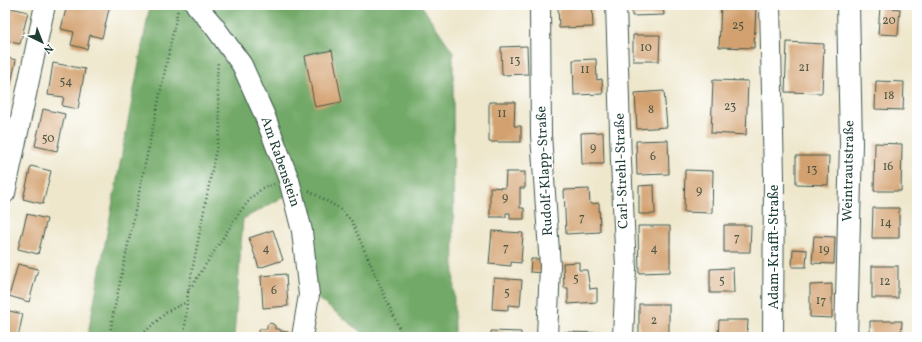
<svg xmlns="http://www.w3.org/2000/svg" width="922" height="342" viewBox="0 0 922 342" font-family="Vollkorn,serif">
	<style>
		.forest { fill: #72a967; stroke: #48734e }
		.building { fill: #d3a16f }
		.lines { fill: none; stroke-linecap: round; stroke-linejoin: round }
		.minor-casing { stroke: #3e564b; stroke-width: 22 }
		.major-casing { stroke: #3e564b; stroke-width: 24 }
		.path { stroke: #3e564b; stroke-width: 2.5; stroke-dasharray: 1 3; stroke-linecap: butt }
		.minor { stroke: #fff; stroke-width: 20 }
		.major { stroke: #fff; stroke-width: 22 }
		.labels { text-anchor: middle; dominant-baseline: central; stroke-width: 3; stroke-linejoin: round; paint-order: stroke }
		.number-label { font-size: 12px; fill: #4c5643 }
		.street-label { font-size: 14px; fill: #1f3d34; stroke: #fff }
	</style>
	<rect width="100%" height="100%" fill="#fff"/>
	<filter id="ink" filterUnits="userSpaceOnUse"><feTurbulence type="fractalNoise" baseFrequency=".025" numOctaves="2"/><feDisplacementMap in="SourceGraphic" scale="8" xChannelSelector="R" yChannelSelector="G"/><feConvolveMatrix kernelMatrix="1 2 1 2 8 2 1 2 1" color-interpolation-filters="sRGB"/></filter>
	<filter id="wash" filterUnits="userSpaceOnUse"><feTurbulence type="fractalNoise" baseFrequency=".012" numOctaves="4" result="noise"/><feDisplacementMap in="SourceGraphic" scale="16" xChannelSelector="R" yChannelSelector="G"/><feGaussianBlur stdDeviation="0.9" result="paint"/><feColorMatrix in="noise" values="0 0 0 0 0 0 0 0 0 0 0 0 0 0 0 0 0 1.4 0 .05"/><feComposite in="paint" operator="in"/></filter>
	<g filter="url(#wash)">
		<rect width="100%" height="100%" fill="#eee7cc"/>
		<path class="forest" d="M150 5H421L453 52 454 337H368L313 295 289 194 243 219 234 337H112L88 334Z"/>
		<g id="blocks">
			<g class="building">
				<path d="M67 5H80L87 7V5H110L102 38 90 35 87 49 71 45 74 32 61 29Z"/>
				<path d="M558 5H592L593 27 559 28Z"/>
				<path d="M632 5H663L664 15 632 16Z"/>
				<path d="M721 5H756L754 48 719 47Z"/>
				<path d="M7 7 28 12 20 44 5 41V16Z"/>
				<path d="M880 7 900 9 898 35 878 34Z"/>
				<path d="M633 35H660L659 61H633Z"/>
				<path d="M787 42 824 44 822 93 785 92Z"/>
				<path d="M527 46 528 74 502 75 501 47Z"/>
				<path d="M332 50 342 102 315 107 305 56Z"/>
				<path d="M5 57 16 60 9 93 5 92Z"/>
				<path d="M596 59 597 80 602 79 603 94 574 95 573 60Z"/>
				<path d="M53 63 85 69 78 109 62 106 64 97 48 95Z"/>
				<path d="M713 80 748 81 746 135 711 133Z"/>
				<path d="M876 81 904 82 903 110 875 109Z"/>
				<path d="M664 91 667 127 637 129 635 93Z"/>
				<path d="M489 102H515L514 126H521V142H489Z"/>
				<path d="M43 109 65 114 57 151 35 146Z"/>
				<path d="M603 132 604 164H582L581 133Z"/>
				<path d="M668 140 669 174 637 175 636 141Z"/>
				<path d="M875 143 902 144 901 191H874Z"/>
				<path d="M796 156H829L828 185 796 184Z"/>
				<path d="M31 166 51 171 43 204 23 199Z"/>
				<path d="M685 170 713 171 712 213 684 212Z"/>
				<path d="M506 172H525V188H520V208H524V219H510V213H506V217H490V187L505 188Z"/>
				<path d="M654 185 655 214H639V186Z"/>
				<path d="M589 189 590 204 599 203 600 232 566 234 564 190Z"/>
				<path d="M873 208H899V238H872Z"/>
				<path d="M27 214 47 219 38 254 18 249Z"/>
				<path d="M724 225H751L750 252H724Z"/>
				<path d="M638 226H670V272L639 273Z"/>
				<path d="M273 230 283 260 259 268 249 238Z"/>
				<path d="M492 231 523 233 521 263 511 262V266L489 264Z"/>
				<path d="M814 236 835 237 834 264 812 263Z"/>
				<path d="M793 249 807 250 806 267H792Z"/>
				<path d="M531 259H544L543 273 530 272Z"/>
				<path d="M579 262V270H587L590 289 597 288V302L568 304V288H564L563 263Z"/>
				<path d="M18 264 38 269 29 302 9 296Z"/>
				<rect x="872" y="266" width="26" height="32"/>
				<path d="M733 268 734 293H710V269Z"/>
				<path d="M286 274 288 306 263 308 261 276Z"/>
				<path d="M494 278 522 280 520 306 508 305V310L492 309Z"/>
				<path d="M832 284V318L810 317V285Z"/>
				<rect x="639" y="304" width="30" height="33"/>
				<path d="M5 310 23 314 18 337H5Z"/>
				<path d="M719 320H748L747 337H718Z"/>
				<path d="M870 321H902L901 337H870Z"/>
				<path d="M270 323 273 324 275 326V329H280V331L288 332V337H259V329H267V325Z"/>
				<path d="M491 331 521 332V337H491Z"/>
				<path d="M564 332 602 333V337H564Z"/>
			</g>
		</g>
	</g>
	<g filter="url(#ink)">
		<use href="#blocks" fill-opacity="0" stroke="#3e564b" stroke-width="1"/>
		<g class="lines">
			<g class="minor-casing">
				<g id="minor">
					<path d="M196 5 214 26 242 65 264 114 289 180 302 231 309 295 302 337"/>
					<path d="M540 5 541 135 550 266 547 337"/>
					<path d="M616 5 621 162 626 268 623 337"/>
					<path d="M770 5 774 177 773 337"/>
					<path d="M5 193 45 5"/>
				</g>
			</g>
			<g class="major-casing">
				<path id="major" d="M846 337 851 143 848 5"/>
			</g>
			<g class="path">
				<path d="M309 191 339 208 351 220 403 337"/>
				<path d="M188 292 239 213 252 197 264 187 274 184"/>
				<path d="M110 337 112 320 178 9"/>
				<path d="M139 337 168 311 187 302"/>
				<path d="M184 337 188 292 220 129 217 78 218 61"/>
			</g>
			<use href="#minor" class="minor"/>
			<use href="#major" class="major"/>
		</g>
	</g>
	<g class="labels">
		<g class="number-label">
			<text x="889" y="21">20</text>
			<text x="738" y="26">25</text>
			<text x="646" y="48">10</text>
			<text x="515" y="61">13</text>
			<text x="804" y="68">21</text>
			<text x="585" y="70">11</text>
			<text x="66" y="82">54</text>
			<text x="889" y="96">18</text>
			<text x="730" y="107">23</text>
			<text x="651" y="110">8</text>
			<text x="502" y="114">11</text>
			<text x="48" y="139">50</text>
			<text x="593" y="148">9</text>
			<text x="653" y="157">6</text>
			<text x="888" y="167">16</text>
			<text x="812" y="170">13</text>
			<text x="699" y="191">9</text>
			<text x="505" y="198">9</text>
			<text x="582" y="218">7</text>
			<text x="886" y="223">14</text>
			<text x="737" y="238">7</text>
			<text x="506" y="248">7</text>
			<text x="266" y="249">4</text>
			<text x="654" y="249">4</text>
			<text x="824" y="250">19</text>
			<text x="576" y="279">5</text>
			<text x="722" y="281">5</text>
			<text x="885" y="282">12</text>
			<text x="274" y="291">6</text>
			<text x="507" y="293">5</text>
			<text x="821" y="301">17</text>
			<text x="654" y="321">2</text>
		</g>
		<g class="street-label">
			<text transform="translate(280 162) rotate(71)">Am Rabenstein</text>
			<text transform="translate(545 171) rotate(-93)">Rudolf-Klapp-Straße</text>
			<text transform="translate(622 171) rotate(-92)">Carl-Strehl-Straße</text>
			<text transform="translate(849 171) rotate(-89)">Weintrautstraße</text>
			<text transform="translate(774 247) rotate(-90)">Adam-Krafft-Straße</text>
		</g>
	</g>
	<rect width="922" height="342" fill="none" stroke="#fff" stroke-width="20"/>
	<g transform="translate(42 42) rotate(137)" stroke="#ffffff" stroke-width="3" paint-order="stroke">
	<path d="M0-3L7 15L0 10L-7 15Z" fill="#1f3d34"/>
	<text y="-6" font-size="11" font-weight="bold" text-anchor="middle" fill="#1f3d34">N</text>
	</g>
</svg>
